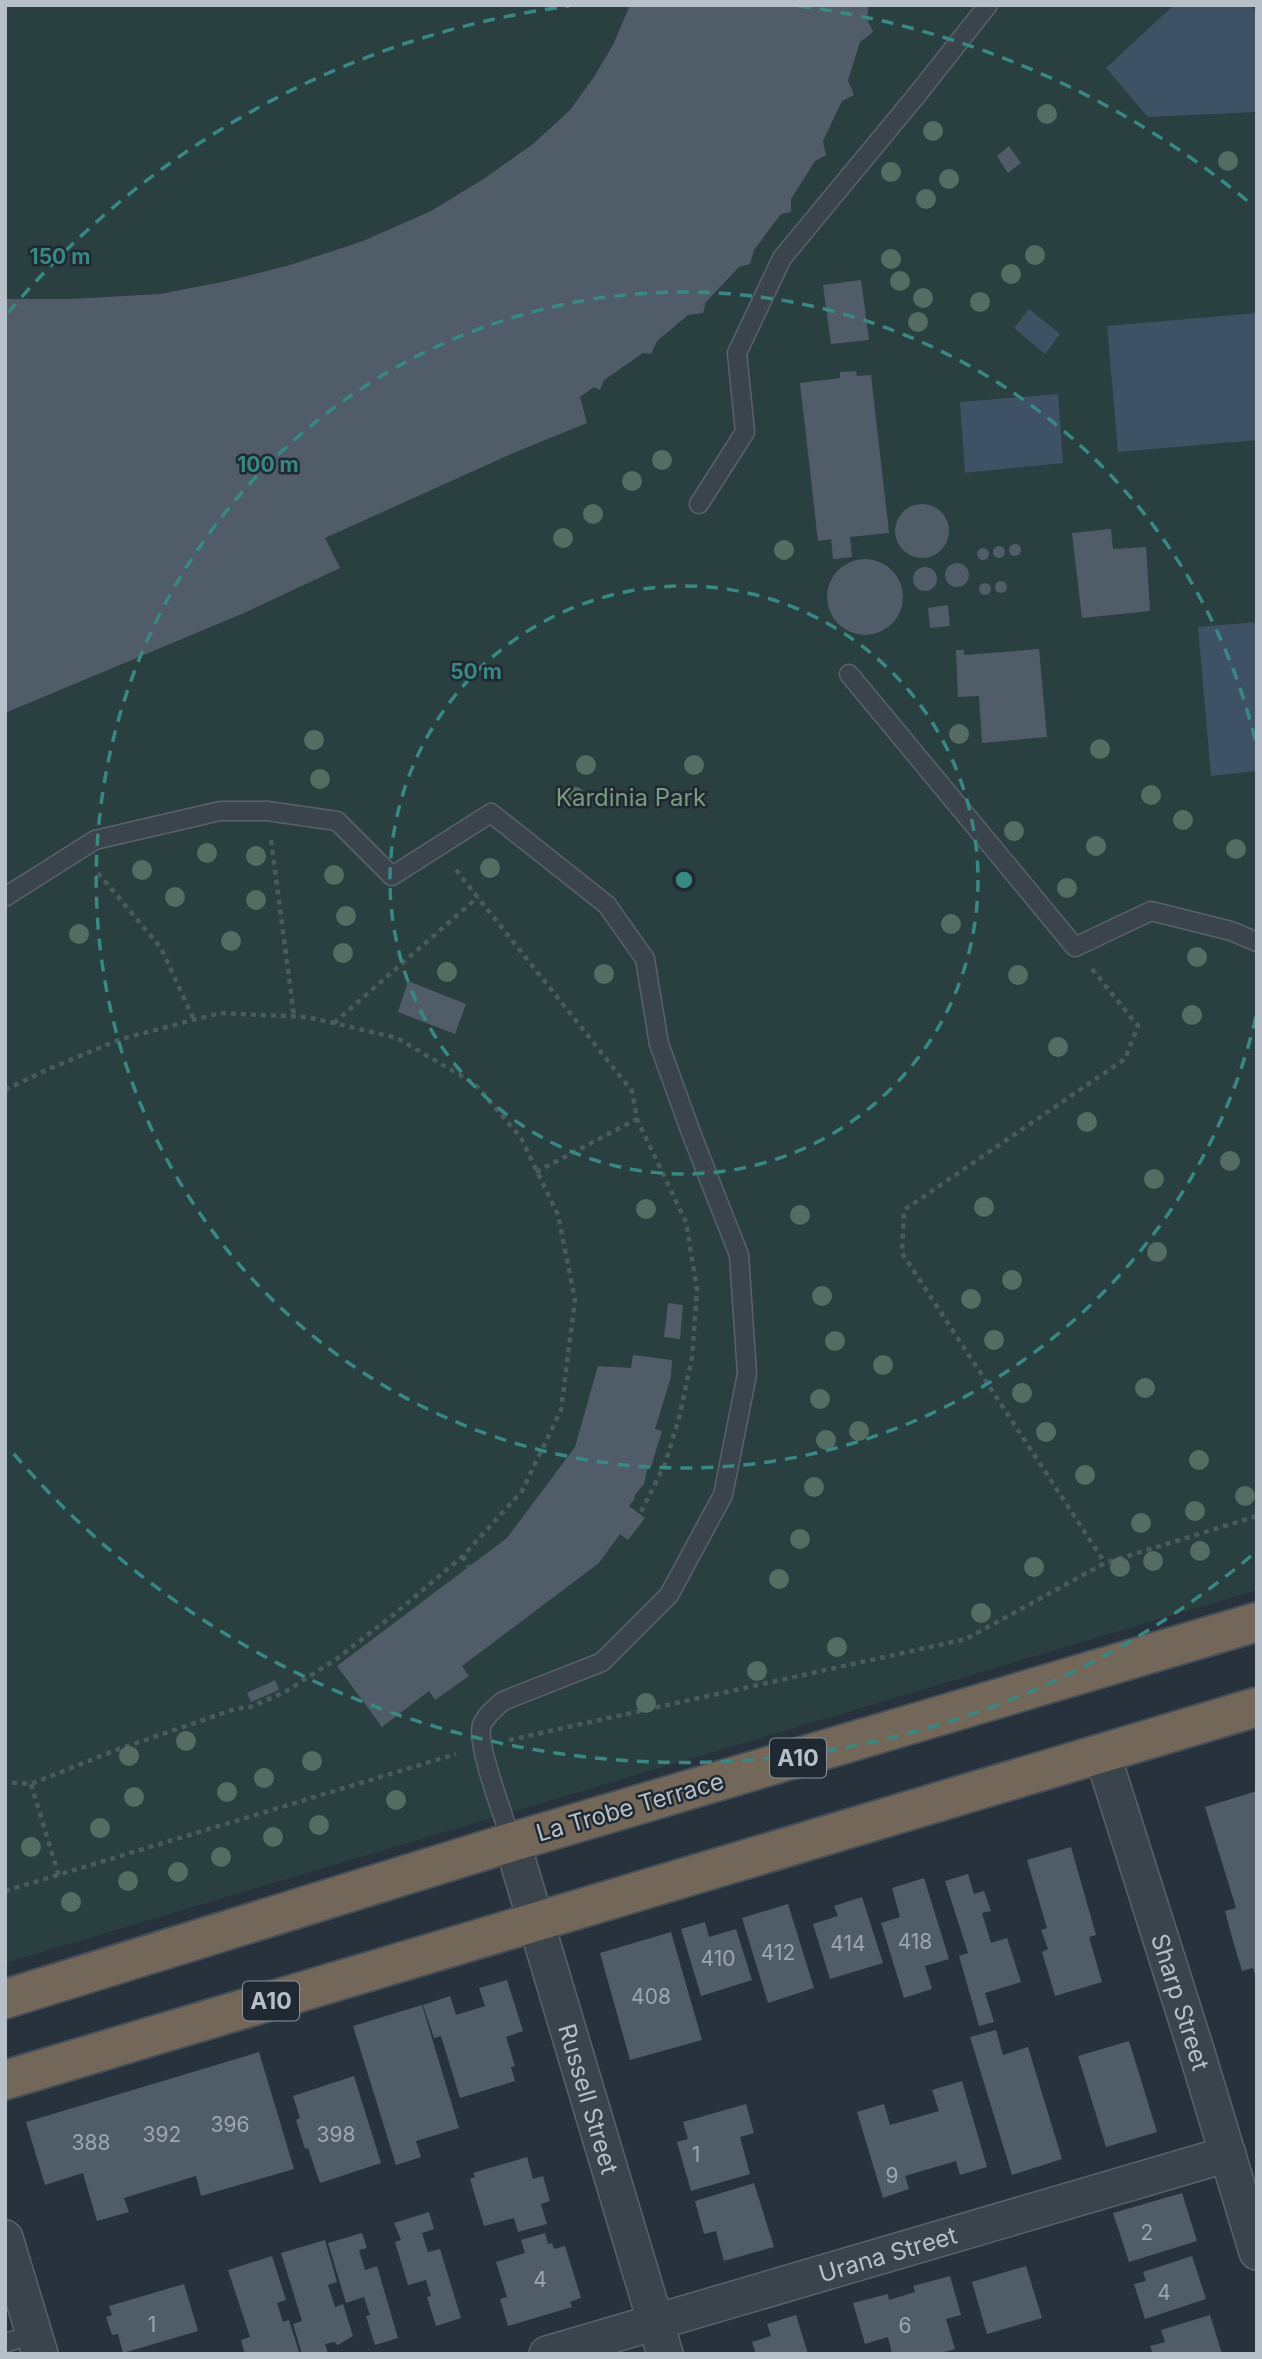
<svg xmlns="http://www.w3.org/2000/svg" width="1262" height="2359" viewBox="0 0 1262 2359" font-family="Inter,sans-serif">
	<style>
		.green { fill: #2a3f3f }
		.water { fill: #3f5164 }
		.building { fill: #505d68 }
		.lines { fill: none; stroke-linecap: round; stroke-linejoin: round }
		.lane-casing { stroke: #59626b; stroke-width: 21 }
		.street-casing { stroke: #59626b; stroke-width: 38 }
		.highway-casing { stroke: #464f58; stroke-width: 42 }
		.path { stroke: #495c5d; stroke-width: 4.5; stroke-dasharray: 5 5; stroke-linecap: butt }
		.lane { stroke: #3b444d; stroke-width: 18 }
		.street { stroke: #3b444d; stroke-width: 35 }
		.highway { stroke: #736759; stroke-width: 38 }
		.tree { fill: #546c61 }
		.ring { fill: none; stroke: #398884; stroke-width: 3.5; stroke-dasharray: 12 9 }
		.labels { text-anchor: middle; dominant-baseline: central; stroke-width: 5; stroke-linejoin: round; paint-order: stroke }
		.number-label { font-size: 21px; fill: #9da6b0 }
		.shield { fill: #202932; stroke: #8a929b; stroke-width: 2 }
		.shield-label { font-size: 23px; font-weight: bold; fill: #b7bfc8 }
		.park-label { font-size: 24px; fill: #789c7e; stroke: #202932 }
		.street-label { font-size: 24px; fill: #b7bfc8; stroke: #202932 }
		.centre { fill: #398884; stroke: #202932; stroke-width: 3.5 }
		.ring-label { font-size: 21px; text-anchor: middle; font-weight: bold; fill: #398884; stroke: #202932; stroke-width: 5; stroke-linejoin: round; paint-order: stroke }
	</style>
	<rect width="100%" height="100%" fill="#27323d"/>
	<path class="green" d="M5 5H1257V1590L5 1963Z"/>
	<g class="water">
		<path d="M1174 5H1250L1257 13V112L1148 117 1106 68Z"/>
		<path d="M1029 309 1060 334 1045 354 1014 328Z"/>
		<path d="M1257 313V440L1118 452 1107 326Z"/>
		<path d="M1058 394 1063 463 965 473 960 402Z"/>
		<path d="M1257 622V771L1211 776 1198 627Z"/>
	</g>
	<g class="building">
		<path d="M630 5H869L867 18 873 32 860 42 848 80 854 95 842 101 823 141 826 155 815 161 791 199V212L781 214 754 250 750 264 739 267 706 302 703 313 688 315 657 341 651 354 643 353 604 380 600 390 594 387 580 397 587 423 511 454 325 538 340 568 244 613 5 713V299H71L160 294 227 281 290 265 363 241 431 211 485 178 533 144 570 110 594 77 614 43Z"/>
		<path d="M1009 146 1021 163 1008 173 997 156Z"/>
		<path d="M861 280 869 340 831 344 823 285Z"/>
		<path d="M856 371 857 376 871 375 889 533 850 537 852 557 833 559 831 539 818 541 800 383 840 378V372Z"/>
		<circle cx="922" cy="531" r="27"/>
		<path d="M1111 529 1113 549 1146 547 1150 611 1082 618 1072 533Z"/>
		<circle cx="1015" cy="550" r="6"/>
		<circle cx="999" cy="552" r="6"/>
		<circle cx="983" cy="554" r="6"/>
		<circle cx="865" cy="597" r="38"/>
		<circle cx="957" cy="575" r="12"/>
		<circle cx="925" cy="579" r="12"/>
		<circle cx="1001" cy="587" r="6"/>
		<circle cx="985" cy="589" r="6"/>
		<path d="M948 605 950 626 930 628 928 608Z"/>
		<path d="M1039 649 1047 737 982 743 979 696 958 697 956 650H964V655Z"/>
		<path d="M408 981 466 1004 455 1034 398 1012Z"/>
		<path d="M668 1303 683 1305 680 1339 664 1337Z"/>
		<path d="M633 1355 672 1360 671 1377 655 1429 662 1431 651 1467 648 1466 644 1484 634 1496 635 1498 629 1506 645 1518 628 1540 620 1534 599 1563 462 1666 469 1676 435 1700 429 1691 382 1727 337 1666 507 1538 575 1447 598 1366 631 1368Z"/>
		<path d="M275 1680 279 1690 251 1702 247 1693Z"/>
		<path d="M1257 1791V1978H1256L1253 1968 1242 1971 1233 1941 1225 1911 1236 1908 1205 1807Z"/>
		<path d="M1071 1847 1096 1935 1089 1937 1102 1982 1055 1996 1042 1952 1048 1949 1041 1930 1047 1928 1027 1860Z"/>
		<path d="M968 1874 974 1894 984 1891 991 1911 982 1913 991 1943 1007 1938 1021 1982 985 1993 994 2022 979 2026 959 1956 968 1953 945 1881Z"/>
		<path d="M924 1878 949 1959 925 1966 932 1989 904 1998 881 1923 900 1917 892 1888Z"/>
		<path d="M862 1897 883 1963 830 1979 813 1924 838 1916 834 1906Z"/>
		<path d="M788 1904 814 1988 768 2003 742 1918Z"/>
		<path d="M705 1922 709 1937 736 1929 752 1980 701 1996 681 1929Z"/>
		<path d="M671 1932 702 2040 630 2060 600 1953Z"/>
		<path d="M507 1980 523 2031 506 2037 515 2066 511 2067 515 2081 460 2098 441 2036 434 2038 423 2005 450 1996 456 2015 485 2006 479 1988Z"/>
		<path d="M422 2005 459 2128 416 2141 421 2157 396 2165 353 2026Z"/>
		<path d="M996 2030 1003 2055 1028 2047 1062 2159 1012 2175 970 2037Z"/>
		<path d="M1129 2041 1157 2132 1106 2147 1078 2056Z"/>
		<path d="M259 2052 294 2169 201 2196 196 2176 124 2198 129 2212 97 2221 83 2173 45 2185 26 2122Z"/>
		<path d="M354 2076 381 2163 320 2183 308 2148 305 2149 296 2120 300 2118 293 2096Z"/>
		<path d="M962 2081 987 2167 960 2175 956 2161 905 2176 909 2189 883 2198 857 2112 884 2104 890 2125 939 2111 932 2090Z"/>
		<path d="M746 2104 754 2133 740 2137 750 2174 691 2191 677 2142 688 2139 683 2122Z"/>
		<path d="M527 2157 533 2179 543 2176 550 2201 541 2204 547 2224 518 2232 514 2218 484 2226 470 2179 475 2177 473 2173Z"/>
		<path d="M754 2183 774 2247 724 2261 716 2231 704 2234 695 2201Z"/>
		<path d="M1182 2193 1197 2241 1129 2262 1113 2213Z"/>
		<path d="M429 2212 434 2229 422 2233 428 2252 440 2249 461 2318 436 2326 427 2297 431 2296 426 2280 408 2285 395 2242 401 2240 394 2223Z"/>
		<path d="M362 2233 367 2248 359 2250 365 2270 377 2266 398 2338 375 2345 366 2316 370 2315 364 2297 346 2303 328 2243Z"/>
		<path d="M545 2233 548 2244 552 2243 554 2249 565 2246 581 2298 570 2302 572 2307 508 2326 500 2299 507 2297 496 2262 525 2253 521 2240Z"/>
		<path d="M325 2240 337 2282 328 2285 335 2307 343 2304 353 2336 338 2345 334 2342 325 2344 328 2354H302L293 2324 302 2321 281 2253Z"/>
		<path d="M272 2256 286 2300 277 2303 283 2322 289 2320 299 2352 245 2354 241 2340 250 2337 228 2270Z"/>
		<path d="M1192 2256 1206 2299 1145 2319 1134 2284 1146 2281 1143 2272Z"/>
		<path d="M1026 2266 1042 2318 987 2334 972 2282Z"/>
		<path d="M950 2276 961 2315 946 2319 955 2349 937 2354H892L888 2337 865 2344 853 2303 888 2294 889 2300 915 2292 913 2286Z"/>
		<path d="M184 2284 198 2331 123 2353 118 2334 112 2335 106 2317 112 2315 109 2306Z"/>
		<path d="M796 2315 808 2354H756L752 2342 771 2336 767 2324Z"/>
		<path d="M1210 2315 1222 2354H1153L1150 2346 1165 2342 1161 2330Z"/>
	</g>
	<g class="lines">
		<g class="lane-casing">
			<g id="lane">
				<path d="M699 504 745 432 737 353 782 258 916 96 988 5"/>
				<path d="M849 674 1075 947 1151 911 1231 931 1257 942"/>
				<path d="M5 897 95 840 220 811H267L337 821 392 876 491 813 607 905 645 959 659 1044 693 1138 739 1255 747 1374 723 1495 669 1595 602 1662 503 1701C495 1708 486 1715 482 1725 475 1741 505 1821 512 1842"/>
				<path d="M5 2343 34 2334"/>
			</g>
		</g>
		<g class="street-casing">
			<g id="street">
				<path id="s1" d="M1102 1753 1197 2053 1257 2252"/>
				<path id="s2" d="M512 1842 665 2354"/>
				<path d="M5 2238 40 2354"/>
				<path id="s3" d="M547 2354 1228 2154"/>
			</g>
		</g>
		<g class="highway-casing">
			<g id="highway">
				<path d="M5 1999 512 1842 1257 1622"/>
				<path d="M5 2080 1257 1707"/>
			</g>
		</g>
		<g class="path">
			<path d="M271 840 294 1016"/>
			<path d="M456 870 632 1091 637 1119 686 1222 697 1290 692 1358 679 1418 665 1464 640 1514"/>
			<path d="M98 873 161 948 194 1020"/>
			<path d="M1092 969 1138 1026 1125 1059 904 1210 902 1253 1105 1563"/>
			<path d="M334 1023 478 897"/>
			<path d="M5 1090 44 1071 121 1039 220 1013 306 1017 334 1023 397 1038 475 1084 521 1138 558 1215 575 1300 561 1410 522 1491 463 1556 392 1616 335 1660 285 1692 248 1708H238L116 1750 31 1784 5 1782"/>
			<path d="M536 1172 637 1119"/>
			<path d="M463 1556 468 1567"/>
			<path d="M509 1740 966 1639 1105 1563 1257 1516"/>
			<path d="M31 1784 59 1876"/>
			<path d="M5 1891 456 1754"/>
		</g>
		<use href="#lane" class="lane"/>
		<use href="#street" class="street"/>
		<use href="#highway" class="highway"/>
	</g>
	<g class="tree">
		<circle cx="1047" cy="114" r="10"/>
		<circle cx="933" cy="131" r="10"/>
		<circle cx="1228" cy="161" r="10"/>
		<circle cx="891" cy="172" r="10"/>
		<circle cx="949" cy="179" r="10"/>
		<circle cx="926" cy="199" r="10"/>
		<circle cx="1035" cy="255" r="10"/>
		<circle cx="891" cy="259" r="10"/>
		<circle cx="1011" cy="274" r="10"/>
		<circle cx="900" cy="281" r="10"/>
		<circle cx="923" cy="298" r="10"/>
		<circle cx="980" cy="302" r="10"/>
		<circle cx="918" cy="322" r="10"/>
		<circle cx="662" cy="460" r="10"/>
		<circle cx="632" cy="481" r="10"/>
		<circle cx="593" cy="514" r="10"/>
		<circle cx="563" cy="538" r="10"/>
		<circle cx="784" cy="550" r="10"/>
		<circle cx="959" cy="734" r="10"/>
		<circle cx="314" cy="740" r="10"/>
		<circle cx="1100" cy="749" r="10"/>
		<circle cx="586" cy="765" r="10"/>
		<circle cx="694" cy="765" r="10"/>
		<circle cx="320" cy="779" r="10"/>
		<circle cx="1151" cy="795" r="10"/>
		<circle cx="575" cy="797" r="10"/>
		<circle cx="1183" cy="820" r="10"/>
		<circle cx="1014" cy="831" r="10"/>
		<circle cx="1096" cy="846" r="10"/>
		<circle cx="1236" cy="849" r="10"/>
		<circle cx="207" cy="853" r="10"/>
		<circle cx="256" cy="856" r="10"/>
		<circle cx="490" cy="868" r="10"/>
		<circle cx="142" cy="870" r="10"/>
		<circle cx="334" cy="875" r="10"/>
		<circle cx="1067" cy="888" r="10"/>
		<circle cx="175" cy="897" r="10"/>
		<circle cx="256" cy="900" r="10"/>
		<circle cx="346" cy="916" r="10"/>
		<circle cx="951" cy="924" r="10"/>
		<circle cx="79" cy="934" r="10"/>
		<circle cx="231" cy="941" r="10"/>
		<circle cx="343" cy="953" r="10"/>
		<circle cx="1197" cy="957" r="10"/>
		<circle cx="447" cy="972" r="10"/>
		<circle cx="604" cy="974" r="10"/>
		<circle cx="1018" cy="975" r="10"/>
		<circle cx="1192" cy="1015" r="10"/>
		<circle cx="1058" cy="1047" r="10"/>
		<circle cx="1087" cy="1122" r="10"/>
		<circle cx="1230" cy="1161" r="10"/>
		<circle cx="1154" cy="1179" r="10"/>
		<circle cx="984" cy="1207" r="10"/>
		<circle cx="646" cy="1209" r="10"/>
		<circle cx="800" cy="1215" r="10"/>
		<circle cx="1157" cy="1252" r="10"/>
		<circle cx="1012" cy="1280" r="10"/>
		<circle cx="822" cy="1296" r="10"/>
		<circle cx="971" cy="1299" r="10"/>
		<circle cx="994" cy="1340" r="10"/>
		<circle cx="835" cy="1341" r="10"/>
		<circle cx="883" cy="1365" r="10"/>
		<circle cx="1145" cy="1388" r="10"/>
		<circle cx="1022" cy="1393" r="10"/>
		<circle cx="820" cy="1399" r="10"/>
		<circle cx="859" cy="1431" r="10"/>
		<circle cx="1046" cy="1432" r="10"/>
		<circle cx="826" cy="1440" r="10"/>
		<circle cx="1199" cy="1460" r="10"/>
		<circle cx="1085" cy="1475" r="10"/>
		<circle cx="814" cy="1487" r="10"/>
		<circle cx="1245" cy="1496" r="10"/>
		<circle cx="1195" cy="1511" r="10"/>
		<circle cx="1141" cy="1523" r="10"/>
		<circle cx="800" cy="1539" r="10"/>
		<circle cx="1200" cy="1551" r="10"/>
		<circle cx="1153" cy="1561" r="10"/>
		<circle cx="1034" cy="1567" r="10"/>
		<circle cx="1120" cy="1567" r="10"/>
		<circle cx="779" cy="1579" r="10"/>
		<circle cx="981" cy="1613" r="10"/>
		<circle cx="837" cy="1647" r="10"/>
		<circle cx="757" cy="1671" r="10"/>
		<circle cx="646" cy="1703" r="10"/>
		<circle cx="186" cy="1741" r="10"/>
		<circle cx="129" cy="1756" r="10"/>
		<circle cx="312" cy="1761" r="10"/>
		<circle cx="264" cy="1778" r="10"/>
		<circle cx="227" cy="1792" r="10"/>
		<circle cx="134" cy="1797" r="10"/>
		<circle cx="396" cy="1800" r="10"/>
		<circle cx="319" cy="1825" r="10"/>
		<circle cx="100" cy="1828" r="10"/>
		<circle cx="273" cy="1837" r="10"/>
		<circle cx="31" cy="1847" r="10"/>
		<circle cx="221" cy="1857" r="10"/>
		<circle cx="178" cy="1872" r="10"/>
		<circle cx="128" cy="1881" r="10"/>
		<circle cx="71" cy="1902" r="10"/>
	</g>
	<g class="ring">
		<circle cx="684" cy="880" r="294"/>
		<path d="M1256 1017A588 588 0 1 1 1256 743"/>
		<path d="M1251 1556A882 882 0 0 1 8 1447M8 313A882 882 0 0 1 569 6M799 6A882 882 0 0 1 1251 204"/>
	</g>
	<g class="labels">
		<g class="number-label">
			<text x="915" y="1941">418</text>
			<text x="848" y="1943">414</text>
			<text x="778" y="1952">412</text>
			<text x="718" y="1958">410</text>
			<text x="651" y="1996">408</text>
			<text x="230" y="2124">396</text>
			<text x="162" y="2134">392</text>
			<text x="336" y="2134">398</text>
			<text x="91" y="2142">388</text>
			<text x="696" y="2154">1</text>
			<text x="892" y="2175">9</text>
			<text x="1147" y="2232">2</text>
			<text x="540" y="2279">4</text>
			<text x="1164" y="2292">4</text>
			<text x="152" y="2324">1</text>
			<text x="905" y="2325">6</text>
		</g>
		<g class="shield">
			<rect x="770" y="1738.5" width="56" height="39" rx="5"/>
			<rect x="243" y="1981.5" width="56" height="39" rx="5"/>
		</g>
		<g class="shield-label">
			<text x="798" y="1758">A10</text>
			<text x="271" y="2001">A10</text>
		</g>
		<g class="park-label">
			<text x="631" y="797">Kardinia Park</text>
		</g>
		<g class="street-label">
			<text transform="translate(630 1807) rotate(-16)">La Trobe Terrace</text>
			<text stroke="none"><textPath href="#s1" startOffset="261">Sharp Street</textPath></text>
			<text stroke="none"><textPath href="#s2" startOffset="268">Russell Street</textPath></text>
			<text stroke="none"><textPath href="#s3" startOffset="355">Urana Street</textPath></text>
		</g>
	</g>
	<circle cx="684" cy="880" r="10" class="centre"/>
	<g class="ring-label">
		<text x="60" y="264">150 m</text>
		<text x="268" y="472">100 m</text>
		<text x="476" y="679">50 m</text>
	</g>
	<rect width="1262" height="2359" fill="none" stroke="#b7bfc8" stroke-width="14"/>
</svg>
